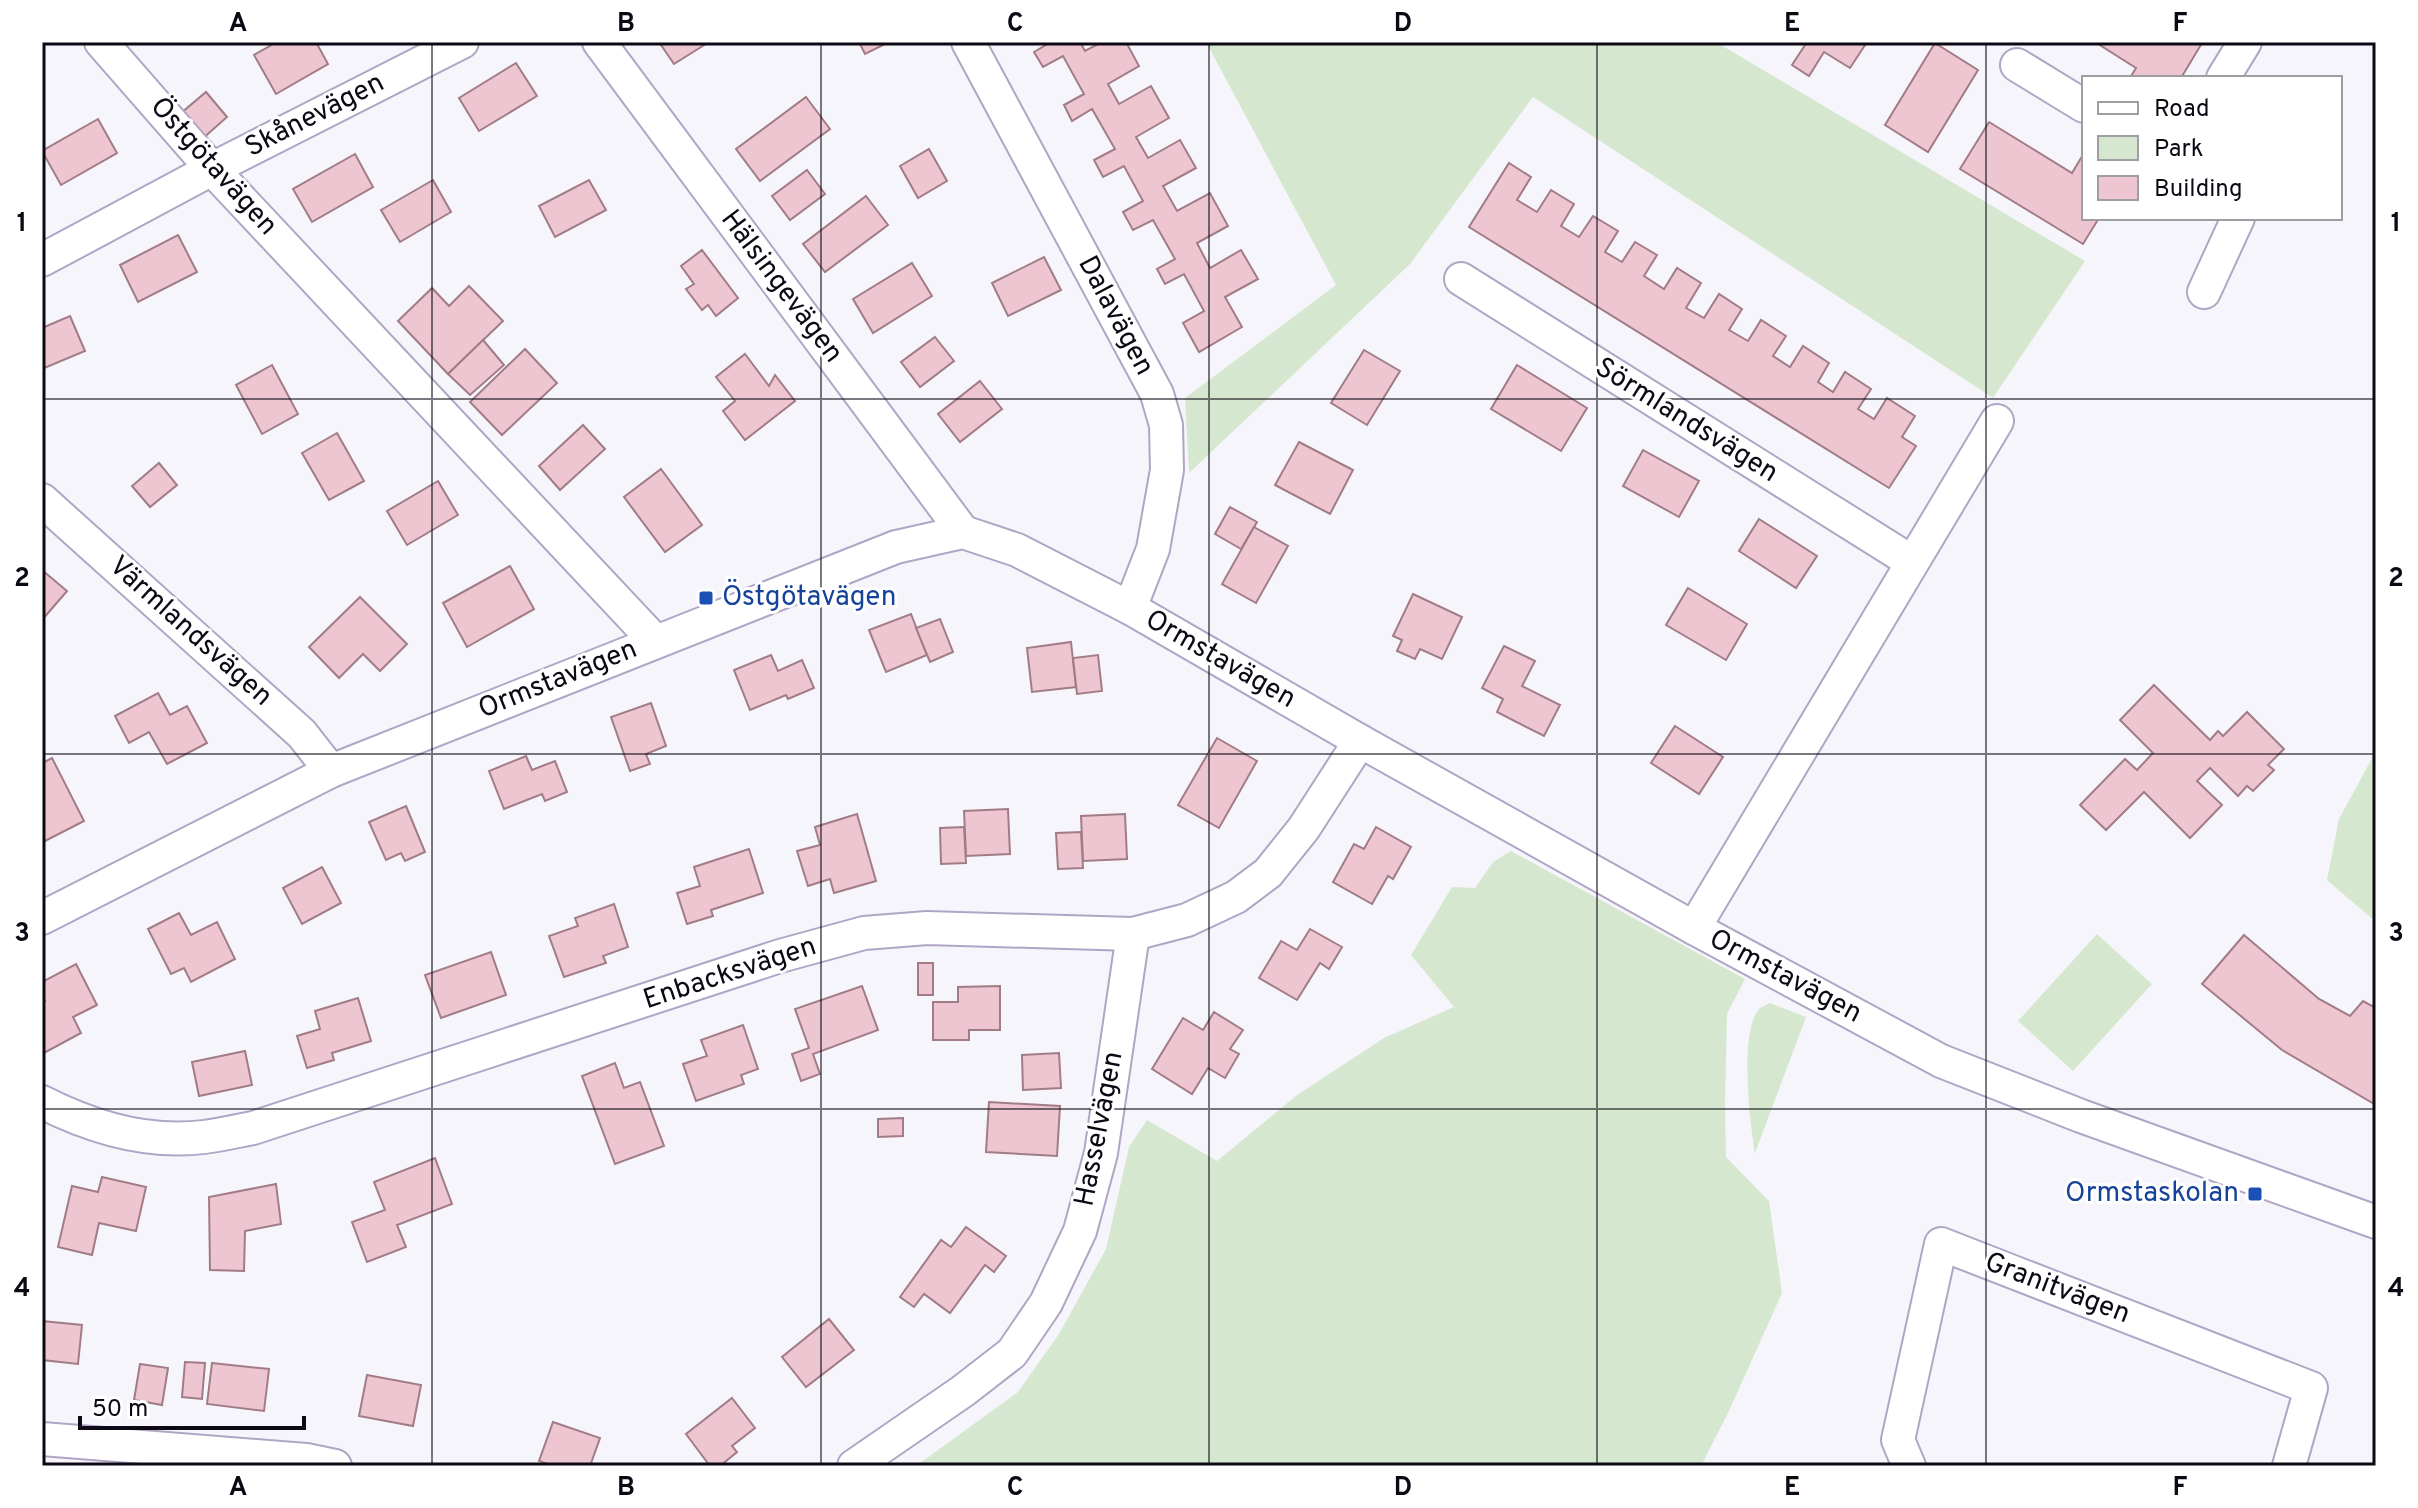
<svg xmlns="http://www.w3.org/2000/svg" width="2418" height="1508" viewBox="0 0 2418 1508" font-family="Overpass,sans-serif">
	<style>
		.green { fill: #d5e8cf }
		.building { fill: #eec6d1; stroke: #a17c86; stroke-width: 2 }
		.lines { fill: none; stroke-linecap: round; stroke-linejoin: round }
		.street-casing { stroke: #b0a5c5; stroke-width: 36 }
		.street { stroke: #fff; stroke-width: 32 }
		.grid { fill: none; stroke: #0d0914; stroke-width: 2; stroke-opacity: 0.55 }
		.transit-dot { fill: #1a4fb4; stroke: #fff; stroke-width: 3 }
		.labels { text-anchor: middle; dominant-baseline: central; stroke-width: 6; stroke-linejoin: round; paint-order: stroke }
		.street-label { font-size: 28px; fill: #0d0914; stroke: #fff }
		.transit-label { font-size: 28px; fill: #164399; stroke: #fff; text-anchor: start }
		.neatline { fill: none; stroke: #0d0914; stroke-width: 3 }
		.grid-label { font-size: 26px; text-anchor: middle; font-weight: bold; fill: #0d0914 }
	</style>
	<rect width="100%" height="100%" fill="#f7f5fc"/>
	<g class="green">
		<path d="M1206 42H1716L2085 261 1993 398 1533 97 1410 264 1189 473 1185 398 1336 285Z"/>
		<path d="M2376 751V922L2327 880 2339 819Z"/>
		<path d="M1511 851 1745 979 1727 1014 1725 1102 1726 1157 1769 1201 1782 1293 1729 1411 1701 1466H916L1018 1392 1059 1334 1106 1249 1129 1147 1147 1120 1217 1161 1297 1095 1384 1038 1454 1007 1411 955 1452 887 1475 888 1493 862Z"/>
		<path d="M2097 934 2152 984 2073 1071 2018 1021Z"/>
		<path d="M1770 1003 1806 1017 1755 1153C1750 1123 1739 1032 1759 1009 1762 1006 1767 1005 1770 1003Z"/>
	</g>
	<g class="building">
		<path d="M277 42H316L328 64 276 94 254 55Z"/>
		<path d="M659 42H709L674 64Z"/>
		<path d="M859 42H889L865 54Z"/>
		<path d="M1051 42H1080L1085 51 1102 42H1126L1139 66 1108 84 1119 104 1151 86 1169 118 1136 137 1148 158 1180 140 1196 168 1163 186 1177 211 1210 193 1228 226 1197 243 1210 268 1241 250 1258 279 1225 297 1242 327 1199 352 1183 323 1204 311 1184 274 1165 284 1157 269 1175 259 1153 220 1133 230 1123 212 1143 201 1124 166 1103 177 1094 160 1115 149 1092 109 1072 121 1064 105 1084 94 1063 56 1043 67 1034 52Z"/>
		<path d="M1807 42H1867L1850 68 1824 52 1809 76 1792 65Z"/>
		<path d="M2095 42H2200L2202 43 2181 78H2130L2136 68Z"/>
		<path d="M1935 43 1978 70 1928 152 1885 125Z"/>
		<path d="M516 63 537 96 479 131 459 98Z"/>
		<path d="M206 92 227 117 201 140 180 114Z"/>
		<path d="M806 97 830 129 760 181 736 149Z"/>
		<path d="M98 119 117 153 61 185 42 151Z"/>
		<path d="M1989 122 2072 173 2084 153V218H2099L2083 244 1960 169Z"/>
		<path d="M929 149 947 181 918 198 900 166Z"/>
		<path d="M355 154 373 187 312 222 293 189Z"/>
		<path d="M1509 163 1531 177 1517 200 1537 212 1551 190 1574 204 1561 226 1579 237 1593 216 1618 231 1605 252 1622 262 1635 242 1657 255 1644 276 1664 289 1677 268 1701 283 1686 308 1704 318 1719 294 1742 309 1729 330 1748 341 1761 320 1786 336 1773 356 1790 367 1803 346 1829 363 1818 382 1833 392 1845 372 1871 389 1858 409 1874 419 1887 398 1915 416 1902 437 1916 446 1889 488 1469 227Z"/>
		<path d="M807 170 825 194 790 220 772 196Z"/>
		<path d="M433 180 451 212 400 242 381 210Z"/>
		<path d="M589 180 606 210 555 237 539 206Z"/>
		<path d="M866 196 888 225 825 272 803 244Z"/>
		<path d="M178 235 197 272 138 302 120 265Z"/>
		<path d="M702 250 738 298 716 316 708 305 702 310 686 289 694 284 681 266Z"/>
		<path d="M1044 257 1061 290 1008 316 992 283Z"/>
		<path d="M912 263 932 296 873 333 853 299Z"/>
		<path d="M469 286 503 321 448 374 398 321 432 288 449 306Z"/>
		<path d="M70 316 85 351 42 369V328Z"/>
		<path d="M935 337 954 361 920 387 901 362Z"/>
		<path d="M483 340 504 365 470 395 448 374Z"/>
		<path d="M525 349 557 383 502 435 470 402Z"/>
		<path d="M1364 350 1400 371 1367 425 1331 403Z"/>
		<path d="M745 354 769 386 775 375 795 401 745 440 723 411 735 401 716 377Z"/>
		<path d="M272 365 298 414 262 434 236 385Z"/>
		<path d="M1517 365 1587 408 1561 451 1491 409Z"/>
		<path d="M980 381 1002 409 960 442 938 414Z"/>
		<path d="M583 425 605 449 560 490 539 466Z"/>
		<path d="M337 433 364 481 329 500 302 453Z"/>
		<path d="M1299 442 1353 470 1330 514 1275 485Z"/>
		<path d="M1643 450 1699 481 1679 517 1623 486Z"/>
		<path d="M159 463 177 485 150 507 132 486Z"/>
		<path d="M661 469 702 525 665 552 624 497Z"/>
		<path d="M438 481 458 515 407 545 387 511Z"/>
		<path d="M1230 507 1257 522 1241 549 1215 534Z"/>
		<path d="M1759 519 1817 556 1796 588 1739 551Z"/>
		<path d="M1254 527 1288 546 1256 603 1222 584Z"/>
		<path d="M510 566 534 609 467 647 443 603Z"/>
		<path d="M42 570 67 591 42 620Z"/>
		<path d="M1688 588 1747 624 1726 660 1666 625Z"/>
		<path d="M1413 594 1462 617 1442 659 1420 649 1415 659 1397 651 1402 640 1393 636Z"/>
		<path d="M360 597 407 644 380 671 363 654 339 678 309 647Z"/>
		<path d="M911 614 927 655 886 672 869 630Z"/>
		<path d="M940 619 953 652 930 662 916 628Z"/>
		<path d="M1071 642 1076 687 1032 692 1027 648Z"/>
		<path d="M1504 646 1535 661 1522 686 1560 705 1544 736 1497 712 1503 699 1482 688Z"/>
		<path d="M771 655 778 671 802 660 814 688 788 699 786 695 750 710 734 670Z"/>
		<path d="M1098 655 1102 691 1077 694 1073 658Z"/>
		<path d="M2154 685 2210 740 2218 731 2223 736 2247 712 2284 749 2268 765 2274 770 2253 791 2247 786 2238 796 2210 768 2197 781 2222 805 2190 838 2144 792 2106 830 2080 805 2125 759 2137 770 2153 753 2120 720Z"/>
		<path d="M158 693 170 715 187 706 207 743 167 764 149 732 129 743 115 716Z"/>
		<path d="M651 703 666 746 646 754 650 764 630 771 611 717Z"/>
		<path d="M1675 726 1723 757 1699 794 1651 763Z"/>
		<path d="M1217 738 1257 761 1219 828 1178 805Z"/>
		<path d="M526 756 532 770 555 761 567 792 545 801 542 794 504 809 489 771Z"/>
		<path d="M52 758 84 821 43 842 42 763Z"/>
		<path d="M406 806 425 852 405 861 401 853 386 860 369 822Z"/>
		<path d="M1008 809 1010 854 966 856 964 811Z"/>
		<path d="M857 814 876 881 834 893 830 879 808 886 797 851 820 845 815 827Z"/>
		<path d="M1125 814 1127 859 1083 861 1081 816Z"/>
		<path d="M964 827 966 863 941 864 940 828Z"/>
		<path d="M1376 827 1411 847 1393 879 1388 876 1372 904 1333 882 1354 844 1364 849Z"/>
		<path d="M1081 832 1083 868 1058 869 1056 833Z"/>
		<path d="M749 849 763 893 711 910 713 916 687 924 677 893 700 886 694 867Z"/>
		<path d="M322 867 341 903 302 924 283 888Z"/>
		<path d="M614 904 628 947 603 956 606 963 564 977 549 936 578 926 575 918Z"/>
		<path d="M179 913 191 935 217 922 235 959 191 982 184 968 171 974 148 929Z"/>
		<path d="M1310 929 1342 947 1329 969 1320 963 1297 1000 1259 978 1281 941 1297 950Z"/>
		<path d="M2244 935 2319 999 2350 1016 2363 1001 2376 1008V1105L2282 1050 2202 984Z"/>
		<path d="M491 952 506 995 441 1018 425 975Z"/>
		<rect x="918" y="963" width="15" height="32"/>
		<path d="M76 964 97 1005 73 1017 81 1033 42 1054V1002L45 1001 42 996V982Z"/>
		<path d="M862 986 878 1030 813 1054 820 1074 801 1081 792 1054 809 1048 795 1009Z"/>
		<path d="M1000 986V1030H969V1040H933V1002H958V987Z"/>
		<path d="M358 998 371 1041 332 1053 334 1060 307 1068 297 1036 320 1029 315 1011Z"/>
		<path d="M1214 1012 1243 1030 1230 1049 1239 1054 1225 1078 1208 1068 1192 1094 1152 1069 1183 1018 1203 1030Z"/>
		<path d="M743 1025 758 1069 741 1075 744 1084 696 1101 683 1064 707 1056 701 1040Z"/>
		<path d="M245 1051 252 1085 199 1096 192 1062Z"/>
		<path d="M1059 1053 1061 1088 1023 1090 1022 1055Z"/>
		<path d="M615 1063 624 1088 640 1082 664 1146 615 1164 582 1076Z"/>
		<path d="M989 1102 1060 1106 1057 1156 986 1152Z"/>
		<path d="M903 1118V1136L878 1137V1119Z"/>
		<path d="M435 1158 452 1204 397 1225 406 1247 367 1262 352 1222 385 1210 374 1182Z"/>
		<path d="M102 1177 146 1187 136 1231 99 1223 92 1255 58 1247 72 1186 98 1192Z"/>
		<path d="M276 1184 281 1224 245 1231 244 1271 210 1270 209 1197Z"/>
		<path d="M966 1227 1006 1256 994 1272 985 1265 950 1313 924 1294 914 1307 900 1297 941 1240 951 1247Z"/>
		<path d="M829 1319 854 1350 806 1387 782 1357Z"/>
		<path d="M42 1321 82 1325 78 1364 42 1360Z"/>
		<path d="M185 1362 205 1363 202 1399 182 1397Z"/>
		<path d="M212 1363 269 1369 264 1411 207 1404Z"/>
		<path d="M140 1364 168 1368 162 1405 134 1400Z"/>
		<path d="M367 1375 421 1385 413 1426 359 1416Z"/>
		<path d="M732 1398 755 1428 732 1446 737 1452 720 1466H710L686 1434Z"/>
		<path d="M553 1422 600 1438 590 1466H553L539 1461Z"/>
	</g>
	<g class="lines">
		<g class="street-casing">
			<g id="street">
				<path d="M101 42 212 169 655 641"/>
				<path d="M599 42 963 532"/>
				<path d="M968 42 1157 394 1166 425 1167 470 1153 549 1130 608"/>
				<path d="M2017 65 2084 106"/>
				<path d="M2223 78 2245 42"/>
				<path d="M42 260 212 169 462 42"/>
				<path d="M1461 279 1912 562"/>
				<path d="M2204 292 2238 218"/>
				<path d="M42 500 302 734 331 771"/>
				<path d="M42 918 331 771 896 547 963 532 1017 550 1130 608 1360 741 1694 928 1941 1061 2081 1116 2376 1222"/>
				<path d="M1694 928 1997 421"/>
				<path d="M42 1102C93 1128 147 1144 204 1137 220 1135 237 1131 253 1128L780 956 864 933 927 928 1133 934 1187 920 1236 897 1268 873 1304 828 1360 741"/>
				<path d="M42 1439 306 1460 335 1466"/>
				<path d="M854 1466 963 1391 1012 1353 1046 1303 1080 1231 1101 1153 1133 934"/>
				<path d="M1909 1466 1898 1440 1941 1244 2311 1388 2289 1466"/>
			</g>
		</g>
		<use href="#street" class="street"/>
	</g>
	<path class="grid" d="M432 42V1466M821 42V1466M1209 42V1466M1597 42V1466M1986 42V1466M42 399H2376M42 754H2376M42 1109H2376"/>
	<g class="transit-dot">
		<rect x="698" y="590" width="16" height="16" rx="4"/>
		<rect x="2247" y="1186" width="16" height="16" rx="4"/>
	</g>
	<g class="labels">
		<g class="street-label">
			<text transform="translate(315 116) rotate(-27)">Skånevägen</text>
			<text transform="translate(213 167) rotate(48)">Östgötavägen</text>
			<text transform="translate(781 287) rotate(53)">Hälsingevägen</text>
			<text transform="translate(1115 316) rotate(62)">Dalavägen</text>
			<text transform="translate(1686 421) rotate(32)">Sörmlandsvägen</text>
			<text transform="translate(190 632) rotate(42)">Värmlandsvägen</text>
			<text transform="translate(1220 660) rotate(30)">Ormstavägen</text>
			<text transform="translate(558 680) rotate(-22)">Ormstavägen</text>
			<text transform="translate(730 974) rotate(-18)">Enbacksvägen</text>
			<text transform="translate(1785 977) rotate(28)">Ormstavägen</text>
			<text transform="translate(1100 1129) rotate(-79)">Hasselvägen</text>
			<text transform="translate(2057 1289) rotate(21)">Granitvägen</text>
		</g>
		<g class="transit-label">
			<text x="722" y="598">Östgötavägen</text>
			<text x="2239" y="1194" text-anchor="end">Ormstaskolan</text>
		</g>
	</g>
	<rect width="2418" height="1508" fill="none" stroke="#ffffff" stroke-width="88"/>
	<rect x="2082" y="76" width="260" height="144" fill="#ffffff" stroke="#9e9da1" stroke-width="2"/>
	<rect x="2098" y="102" width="40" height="12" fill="#ffffff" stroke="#9e9da1" stroke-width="2"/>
	<text x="2154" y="116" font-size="24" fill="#0d0914">Road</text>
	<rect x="2098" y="136" width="40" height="24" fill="#d5e8cf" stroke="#9e9da1" stroke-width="2"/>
	<text x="2154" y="156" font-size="24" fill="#0d0914">Park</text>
	<rect x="2098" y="176" width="40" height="24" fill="#eec6d1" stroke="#9e9da1" stroke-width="2"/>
	<text x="2154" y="196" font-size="24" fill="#0d0914">Building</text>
	<path d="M80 1416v12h224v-12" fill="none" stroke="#0d0914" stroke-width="4"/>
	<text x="92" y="1416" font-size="24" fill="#0d0914" stroke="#ffffff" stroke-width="6" paint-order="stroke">50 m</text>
	<rect x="44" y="44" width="2330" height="1420" class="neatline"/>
	<g class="grid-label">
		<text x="238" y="31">A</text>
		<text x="626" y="31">B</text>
		<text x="1015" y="31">C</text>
		<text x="1403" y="31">D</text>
		<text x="1792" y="31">E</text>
		<text x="2180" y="31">F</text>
		<text x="22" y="231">1</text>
		<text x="2396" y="231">1</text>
		<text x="22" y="586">2</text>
		<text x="2396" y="586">2</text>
		<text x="22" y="941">3</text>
		<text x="2396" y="941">3</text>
		<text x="22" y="1296">4</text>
		<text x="2396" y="1296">4</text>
		<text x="238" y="1495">A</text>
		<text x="626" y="1495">B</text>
		<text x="1015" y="1495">C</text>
		<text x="1403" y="1495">D</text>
		<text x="1792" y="1495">E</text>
		<text x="2180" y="1495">F</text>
	</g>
</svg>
